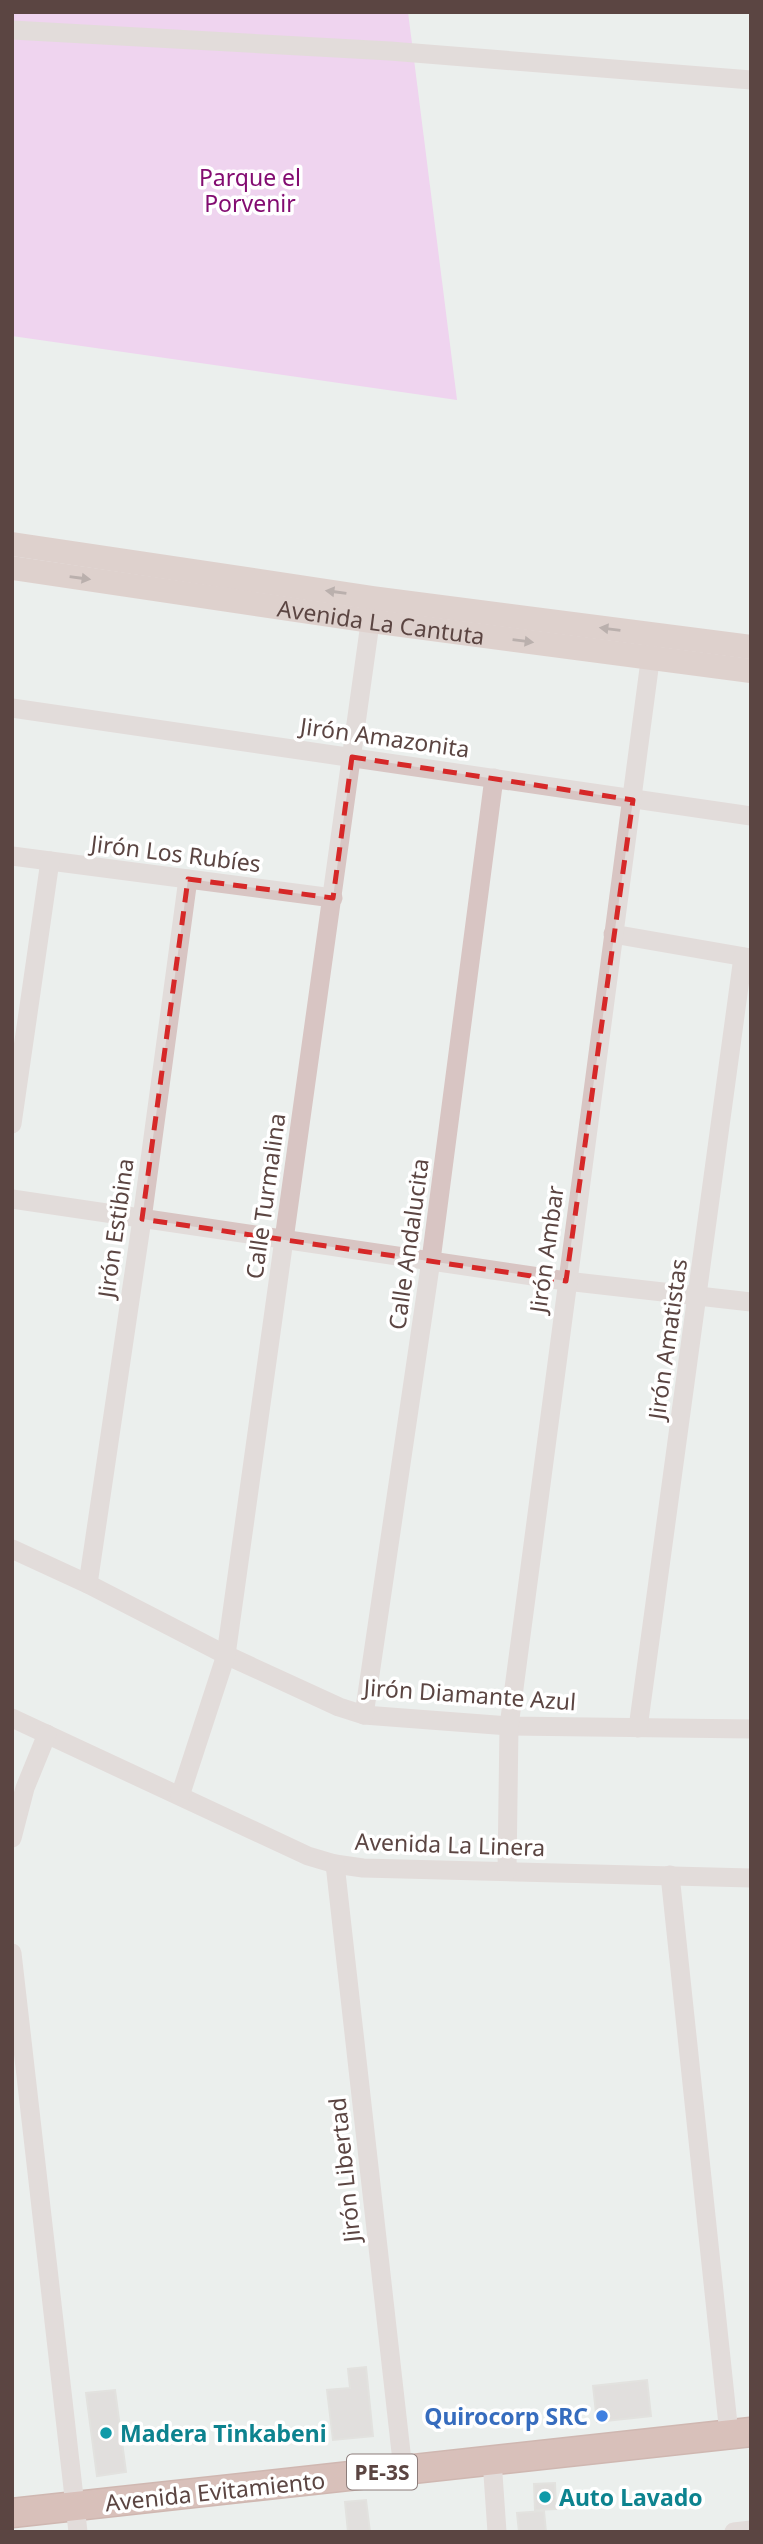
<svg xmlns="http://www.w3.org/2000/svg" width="763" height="2544" viewBox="0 0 763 2544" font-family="'Noto Sans',sans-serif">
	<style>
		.green { fill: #f3b3f1 }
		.building { fill: #d4cdc9; stroke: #d8d2ce; stroke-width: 2 }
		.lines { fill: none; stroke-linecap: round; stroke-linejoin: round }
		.highway-casing { stroke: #ad7468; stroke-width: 31 }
		.minor { stroke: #d8c5c3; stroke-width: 19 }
		.major { stroke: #cfada7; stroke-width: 24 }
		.highway { stroke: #c1887d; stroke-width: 28 }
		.oneway { fill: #7e6460 }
		.marked { fill: none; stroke: #d62828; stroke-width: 5; stroke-dasharray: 14 9; stroke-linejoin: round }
		.shop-dot { fill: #3f7fe0; stroke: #fff; stroke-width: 2.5 }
		.culture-dot { fill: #0f9aa8; stroke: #fff; stroke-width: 2.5 }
		.labels { text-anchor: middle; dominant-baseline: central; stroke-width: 7; stroke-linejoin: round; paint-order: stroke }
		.shield { fill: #fff; stroke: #8c7d7b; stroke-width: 2 }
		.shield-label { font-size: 21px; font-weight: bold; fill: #5b4542 }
		.park-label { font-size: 23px; fill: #830c71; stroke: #fff }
		.street-label { font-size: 23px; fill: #5b4542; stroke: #fff }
		.shop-label { font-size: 23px; font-weight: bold; fill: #366cbe; stroke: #fff; text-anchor: end }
		.culture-label { font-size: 23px; font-weight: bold; fill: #0d838f; stroke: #fff; text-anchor: start }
	</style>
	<rect width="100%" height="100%" fill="#ebefed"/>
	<path class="green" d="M12 12H408L457 400 12 336Z"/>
	<g class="building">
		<path d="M366 2367 373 2436 333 2440 327 2390 350 2388 348 2369Z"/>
		<path d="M647 2380 651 2416 597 2422 593 2386Z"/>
		<path d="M115 2390 126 2472 97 2476 86 2393Z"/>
		<path d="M555 2483 556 2509 535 2510 534 2484Z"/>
		<path d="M366 2500 370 2532H348L345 2502Z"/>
		<path d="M544 2511 546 2532H519L517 2513Z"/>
	</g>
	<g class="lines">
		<g class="highway-casing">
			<path id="highway" d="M12 2513 751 2432"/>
		</g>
		<g class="minor">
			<path d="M12 30 390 51 751 80"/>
			<path d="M12 708 751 816"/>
			<path d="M12 856 333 898"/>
			<path d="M613 934 751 958"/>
			<path d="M12 1124 50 861"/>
			<path d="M12 1199 566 1281 751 1302"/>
			<path d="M12 1549 88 1584 226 1655 339 1707 364 1715 509 1726 751 1729"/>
			<path d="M88 1584 142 1219 188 879"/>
			<path d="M364 1715 431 1260 494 778"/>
			<path d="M12 1718 308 1856 335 1864 363 1868 751 1878"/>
			<path d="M638 1728 743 957"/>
			<path d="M180 1796 226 1655 372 609"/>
			<path d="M12 1838 25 1788 47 1734"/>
			<path d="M335 1864 403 2470"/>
			<path d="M507 1871 509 1726 652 646"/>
			<path d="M670 1875 729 2434"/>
			<path d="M12 1953 78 2532"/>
			<path d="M492 2460 497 2532"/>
			<path d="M734 2532 751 2530"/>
		</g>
		<g class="major">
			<path d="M12 544 373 598 751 647"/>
			<path id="s1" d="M12 568 370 621 751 671"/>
		</g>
		<use href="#highway" class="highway"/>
	</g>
	<defs><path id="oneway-solid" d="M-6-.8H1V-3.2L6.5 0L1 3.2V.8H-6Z" transform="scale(1.75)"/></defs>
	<g class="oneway">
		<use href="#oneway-solid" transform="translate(80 578) rotate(8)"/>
		<use href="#oneway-solid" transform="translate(336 592) rotate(-172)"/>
		<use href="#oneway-solid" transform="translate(610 629) rotate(-173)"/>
		<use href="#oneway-solid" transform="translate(523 641) rotate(7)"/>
	</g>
	<path d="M0 0H763V2544H0ZM352 757 633 800 566 1281 142 1219 188 879 333 898Z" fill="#ebefed" fill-opacity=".55" fill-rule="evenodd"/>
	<path class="marked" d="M352 757 633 800 566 1281 142 1219 188 879 333 898Z"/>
	<circle class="shop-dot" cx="602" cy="2416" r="7"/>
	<g class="culture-dot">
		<circle cx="106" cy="2433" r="7"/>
		<circle cx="545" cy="2497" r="7"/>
	</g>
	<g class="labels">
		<rect class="shield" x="347" y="2454.5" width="70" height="35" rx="5"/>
		<g class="shield-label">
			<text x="382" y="2472">PE-3S</text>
		</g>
		<g class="park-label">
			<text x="250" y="177">Parque el<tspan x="250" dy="26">Porvenir</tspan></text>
		</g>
		<g class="street-label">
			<text stroke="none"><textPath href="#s1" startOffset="373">Avenida La Cantuta</textPath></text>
			<text transform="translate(385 737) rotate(8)">Jirón Amazonita</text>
			<text transform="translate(176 853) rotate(7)">Jirón Los Rubíes</text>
			<text transform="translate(265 1196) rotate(-82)">Calle Turmalina</text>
			<text transform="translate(115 1228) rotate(-82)">Jirón Estibina</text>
			<text transform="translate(408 1244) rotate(-82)">Calle Andalucita</text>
			<text transform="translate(546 1249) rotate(-82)">Jirón Ambar</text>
			<text transform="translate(667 1339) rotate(-82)">Jirón Amatistas</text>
			<text transform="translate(470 1694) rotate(4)">Jirón Diamante Azul</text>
			<text transform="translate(450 1844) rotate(2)">Avenida La Linera</text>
			<text transform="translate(344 2170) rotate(-96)">Jirón Libertad</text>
			<text transform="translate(215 2491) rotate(-6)">Avenida Evitamiento</text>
		</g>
		<g class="shop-label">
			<text x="588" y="2416">Quirocorp SRC</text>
		</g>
		<g class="culture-label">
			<text x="120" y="2433">Madera Tinkabeni</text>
			<text x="559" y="2497">Auto Lavado</text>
		</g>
	</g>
	<rect width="763" height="2544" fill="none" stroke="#5b4542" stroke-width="28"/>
</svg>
